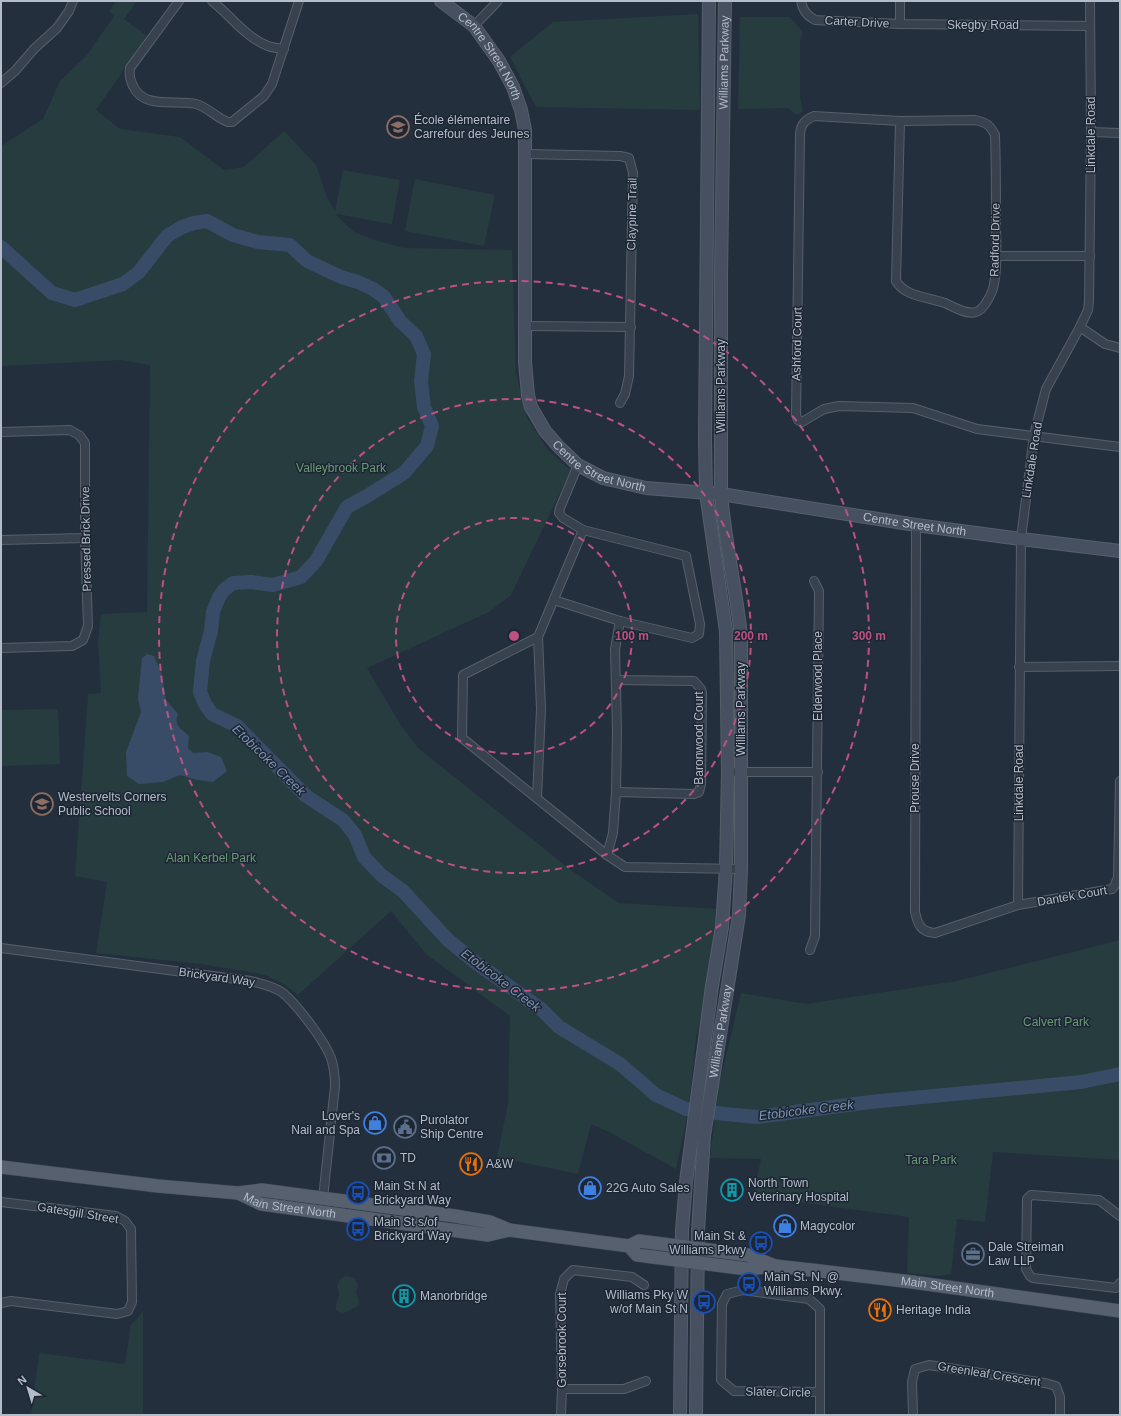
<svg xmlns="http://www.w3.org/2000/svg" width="1121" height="1416" viewBox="0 0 1121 1416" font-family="Helvetica,sans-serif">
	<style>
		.green { fill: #263c3f }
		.water { fill: #394c67 }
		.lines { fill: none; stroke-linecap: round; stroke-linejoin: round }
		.river { stroke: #394c67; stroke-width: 14 }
		.street-casing { stroke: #565f6c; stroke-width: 10 }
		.secondary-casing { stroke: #565f6c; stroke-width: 14 }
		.primary-casing { stroke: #414a57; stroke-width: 14 }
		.street { stroke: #38414e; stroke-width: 8 }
		.secondary { stroke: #465061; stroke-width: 12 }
		.primary { stroke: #56606e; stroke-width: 13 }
		.ring { fill: none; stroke: #bd5182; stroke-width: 2; stroke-dasharray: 7 5 }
		.labels { text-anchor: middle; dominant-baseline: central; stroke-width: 3; stroke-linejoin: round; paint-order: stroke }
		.street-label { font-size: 12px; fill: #b4bcc9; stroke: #1d2633 }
		.poi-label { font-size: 12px; fill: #b4bcc9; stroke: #1d2633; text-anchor: start }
		.park-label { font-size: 12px; fill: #6b9a76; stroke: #1d2633 }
		.water-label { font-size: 13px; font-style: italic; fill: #7c92b1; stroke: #1d2633 }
		.centre { fill: #bd5182; stroke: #1d2633; stroke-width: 2 }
		.ring-label { font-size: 12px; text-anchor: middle; font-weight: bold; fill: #bd5182; stroke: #1d2633; stroke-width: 3; stroke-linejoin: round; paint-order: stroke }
	</style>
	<rect width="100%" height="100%" fill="#242f3e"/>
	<g class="green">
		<path d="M116 1H137L124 19 147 36 96 110 120 129 180 137 224 170 244 167 284 131 316 165 327 197 335 212 343 170 400 180 392 224 336 214 338 217 354 232 378 241 404 248 512 250 516 374 527 418 548 450 571 470 511 595 489 612 367 668 400 724 418 748 571 870 619 903 719 909 702 1015 696 1037 691 1088 685 1128 676 1169 607 1131 591 1124 578 1174 497 1157 508 1104 510 1016 426 954 391 911 298 995 284 984 265 975 202 964 96 953 107 882 75 876 88 694 101 693 98 642 101 614 147 612 150 365 121 360 1 366V146L43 119 60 81 87 55 114 16 109 11Z"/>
		<path d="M698 14 700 110 536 107 510 57 553 22Z"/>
		<path d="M740 17H790L803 32 800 40V97L803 111 797 115 788 108 738 109Z"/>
		<path d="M415 179 495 195 484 246 405 231Z"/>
		<path d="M58 709 60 764 1 766V710Z"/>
		<path d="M1120 940V1160L993 1152 985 1222 957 1219 951 1274 939 1276 907 1273 909 1217 753 1196 761 1159 710 1158 719 1085 741 993 806 1004 957 981Z"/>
		<path d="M346 1276 355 1278 358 1285 356 1293 359 1300 358 1306 342 1314 336 1310C335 1301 342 1297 337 1287L340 1279Z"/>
		<path d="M143 1311V1415H31L39 1353 125 1364 131 1324 137 1319Z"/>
	</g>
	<path class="water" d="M147 654 154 656 162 675 166 700 178 714C174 726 180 728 189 736L188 748 193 753 207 752 221 757 227 771 213 782 197 780 180 775 163 782 139 784 127 776 126 752 141 712 138 699 142 658Z"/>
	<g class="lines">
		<path class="river" d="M1 247 52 293 75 300 123 284 139 272 167 236 182 227 194 223 207 221 233 235 258 242 290 245 307 261 341 277 358 282 373 289 384 297 400 321 416 336 424 354 421 381 424 407 432 426 427 446 404 473 367 496 347 507 316 561 301 577 273 585 251 582 233 583 224 590 219 597 213 612 211 631 203 661 200 692 205 704 212 714 237 726 306 796 343 820 355 835 364 857 381 875 403 891 448 940 475 962 541 1009 559 1027 620 1064 656 1095 686 1109 725 1114 757 1117 870 1102 1081 1082 1120 1074"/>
		<g class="street-casing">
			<g id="street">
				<path d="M179 1 130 68C129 74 130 80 133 86 144 110 176 99 196 104 207 107 217 118 228 122H232L264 96 272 84 299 1"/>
				<path d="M212 1C231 16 245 37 268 46 273 48 279 48 284 49"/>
				<path d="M801 1C803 10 806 15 815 20L900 24 1090 26"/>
				<path d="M900 24V1"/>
				<path d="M474 26 498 1"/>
				<path d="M1 83 15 71 34 49 57 28 69 11 73 1"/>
				<path d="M900 121 896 281C905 297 929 297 945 303 953 307 967 315 976 312 984 310 993 292 994 284 998 265 996 243 996 223 996 194 996 164 995 135 989 124 987 123 975 120L900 121 814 116C805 120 801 124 800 134L796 415 798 420 802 422 824 409 839 406 913 408 977 429 1120 447"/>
				<path d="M1091 132 1120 133"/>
				<path d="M525 154 620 156 629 158 633 173 629 376 625 394 620 403"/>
				<path d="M996 256H1090"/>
				<path d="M525 326 631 327"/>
				<path d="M1080 327 1105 344 1120 348"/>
				<path d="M1 432 70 430 79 435 85 443V538L88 626 83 640 72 646 1 648"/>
				<path d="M916 525 915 912C918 925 921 932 935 933L1018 905 1112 889 1115 885 1118 877 1120 781"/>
				<path d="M1 540 85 538"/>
				<path d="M554 600 620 621 692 638 699 634 700 624 686 556 583 530 563 518 559 513 560 508 578 465"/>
				<path d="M538 637 463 675 462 738 607 855 625 867 741 869"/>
				<path d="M1019 667 1120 666"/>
				<path d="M736 772H818"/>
				<path d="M616 792 694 794 699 792 701 784 702 693 701 689 694 681 616 680"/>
				<path d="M537 798 541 709 538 637 583 530"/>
				<path d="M607 855 613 833 616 792 617 731 615 649 620 621"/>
				<path d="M1018 905 1021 539 1034 435 1046 389 1080 327 1088 310 1089 301 1091 132 1090 1"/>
				<path d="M1 948 251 981C262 984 274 986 283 993 298 1006 324 1040 331 1058 334 1067 335 1077 335 1086L323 1198"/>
				<path d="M810 950 815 936 819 591 814 581"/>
				<path d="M1 1202 116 1216 125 1221 131 1229 132 1302 128 1311 117 1314 11 1301 1 1303"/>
				<path d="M1120 1216 1099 1200 1031 1195 1027 1199 1026 1269 1030 1276 1033 1278 1116 1288 1120 1283"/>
				<path d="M562 1389H624L646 1381"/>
				<path d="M820 1392 734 1391 721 1380 722 1304 727 1294 743 1290 809 1299 820 1309V1415"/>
				<path d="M561 1415 562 1389 560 1294 564 1279 573 1270 632 1277 644 1285"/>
				<path d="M913 1415 912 1382 915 1369 929 1365 1045 1383 1056 1386 1060 1397V1415"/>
			</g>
		</g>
		<g class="secondary-casing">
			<g id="secondary">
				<path id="s1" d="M441 1 474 26 499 61 513 87 521 110 525 130V362L528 395 531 407 545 431 559 447 578 465 603 478 646 488 721 494 916 525 1021 539 1120 551"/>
				<path d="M680 1415 682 1230 686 1182 712 986 722 927 726 868 728 772 726 631 706 493 705 438 709 1"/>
				<path id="s2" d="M696 1415 698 1231 704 1136 739 915 741 869V636C736 589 725 542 721 494V275L725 1"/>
			</g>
		</g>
		<g class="primary-casing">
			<g id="primary">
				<path d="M1 1167 158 1186 238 1193 262 1190 455 1216 490 1222 509 1230 629 1246 639 1241 748 1255 775 1266"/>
				<path id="s3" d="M238 1193 261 1204 488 1235 509 1230"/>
				<path id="s4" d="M629 1246 637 1255 747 1269 775 1266 820 1271 912 1282 1120 1311"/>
			</g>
		</g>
		<use href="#street" class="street"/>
		<use href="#secondary" class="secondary"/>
		<use href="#primary" class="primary"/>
	</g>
	<g class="ring">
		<circle cx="514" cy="636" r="118"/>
		<circle cx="514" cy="636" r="237"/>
		<circle cx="514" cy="636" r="355"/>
	</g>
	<defs>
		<g id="school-ring" transform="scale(1.15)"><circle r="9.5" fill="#1d2633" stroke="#8d6e63" stroke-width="1.5"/><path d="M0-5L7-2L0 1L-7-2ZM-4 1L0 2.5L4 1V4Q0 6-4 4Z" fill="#8d6e63"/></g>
		<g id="shop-ring" transform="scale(1.15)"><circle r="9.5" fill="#1d2633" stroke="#3f7fe0" stroke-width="1.5"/><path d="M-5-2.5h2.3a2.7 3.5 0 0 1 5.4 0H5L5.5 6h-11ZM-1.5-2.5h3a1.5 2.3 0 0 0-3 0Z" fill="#3f7fe0"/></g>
		<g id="civic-ring" transform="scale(1.15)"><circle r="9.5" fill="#1d2633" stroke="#5c6f8a" stroke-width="1.5"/><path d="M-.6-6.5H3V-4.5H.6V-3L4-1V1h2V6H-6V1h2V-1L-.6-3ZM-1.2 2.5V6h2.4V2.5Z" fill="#5c6f8a"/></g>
		<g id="bank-ring" transform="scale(1.15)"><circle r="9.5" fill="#1d2633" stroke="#5c6f8a" stroke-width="1.5"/><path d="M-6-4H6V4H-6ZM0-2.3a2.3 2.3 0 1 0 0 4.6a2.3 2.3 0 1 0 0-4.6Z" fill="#5c6f8a"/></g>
		<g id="restaurant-ring" transform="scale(1.15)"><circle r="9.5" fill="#1d2633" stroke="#e8710a" stroke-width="1.5"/><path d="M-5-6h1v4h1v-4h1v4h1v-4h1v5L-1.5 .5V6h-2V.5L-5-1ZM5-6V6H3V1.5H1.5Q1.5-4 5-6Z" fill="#e8710a"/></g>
		<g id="building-ring" transform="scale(1.15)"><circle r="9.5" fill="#1d2633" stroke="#0f9aa8" stroke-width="1.5"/><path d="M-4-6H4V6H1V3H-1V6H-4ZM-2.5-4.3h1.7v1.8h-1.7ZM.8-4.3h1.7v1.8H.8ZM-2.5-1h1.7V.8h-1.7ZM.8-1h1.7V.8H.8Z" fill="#0f9aa8"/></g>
		<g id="bus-ring" transform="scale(1.15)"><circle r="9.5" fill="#1d2633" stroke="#1a4fb4" stroke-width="1.5"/><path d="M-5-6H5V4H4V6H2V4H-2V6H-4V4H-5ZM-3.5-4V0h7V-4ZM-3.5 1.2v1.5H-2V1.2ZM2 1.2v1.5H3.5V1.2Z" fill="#1a4fb4"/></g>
		<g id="office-ring" transform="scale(1.15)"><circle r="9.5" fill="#1d2633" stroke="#5c6f8a" stroke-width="1.5"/><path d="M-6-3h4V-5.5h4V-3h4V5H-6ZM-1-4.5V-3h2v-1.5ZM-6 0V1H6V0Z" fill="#5c6f8a"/></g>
	</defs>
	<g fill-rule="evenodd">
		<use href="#school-ring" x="398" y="127"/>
		<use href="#school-ring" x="42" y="804"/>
		<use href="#shop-ring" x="375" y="1123"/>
		<use href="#civic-ring" x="405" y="1127"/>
		<use href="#bank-ring" x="384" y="1158"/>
		<use href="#restaurant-ring" x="471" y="1164"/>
		<use href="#shop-ring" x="590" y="1188"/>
		<use href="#building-ring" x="732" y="1190"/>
		<use href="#bus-ring" x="358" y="1193"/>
		<use href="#shop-ring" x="785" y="1226"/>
		<use href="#bus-ring" x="358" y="1229"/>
		<use href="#bus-ring" x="761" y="1243"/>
		<use href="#office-ring" x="973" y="1254"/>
		<use href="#bus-ring" x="749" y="1284"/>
		<use href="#building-ring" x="404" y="1296"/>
		<use href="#bus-ring" x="704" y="1302"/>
		<use href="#restaurant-ring" x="880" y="1310"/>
	</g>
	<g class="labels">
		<g class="street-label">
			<text transform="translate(857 22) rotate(3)">Carter Drive</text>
			<text x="983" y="25">Skegby Road</text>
			<text stroke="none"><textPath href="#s1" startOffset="75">Centre Street North</textPath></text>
			<text stroke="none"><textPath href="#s2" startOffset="1357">Williams Parkway</textPath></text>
			<text transform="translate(1091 135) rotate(-90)">Linkdale Road</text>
			<text transform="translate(632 214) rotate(-89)">Claypine Trail</text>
			<text transform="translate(995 240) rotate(-89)">Radford Drive</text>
			<text transform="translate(797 344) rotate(-89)">Ashford Court</text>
			<text transform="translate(721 386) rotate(-90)">Williams Parkway</text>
			<text transform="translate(1032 460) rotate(-81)">Linkdale Road</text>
			<text stroke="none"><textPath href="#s1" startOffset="531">Centre Street North</textPath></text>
			<text stroke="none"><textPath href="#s1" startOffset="855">Centre Street North</textPath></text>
			<text transform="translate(86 539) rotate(-91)">Pressed Brick Drive</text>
			<text transform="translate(818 676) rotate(-90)">Elderwood Place</text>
			<text transform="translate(741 709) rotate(-90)">Williams Parkway</text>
			<text transform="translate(699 738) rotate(-90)">Baronwood Court</text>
			<text transform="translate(915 778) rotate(-90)">Prouse Drive</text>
			<text transform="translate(1019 783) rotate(-90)">Linkdale Road</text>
			<text transform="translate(1072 896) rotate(-10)">Dantek Court</text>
			<text transform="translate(217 977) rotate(8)">Brickyard Way</text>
			<text stroke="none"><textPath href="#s2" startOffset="385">Williams Parkway</textPath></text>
			<text stroke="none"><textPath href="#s3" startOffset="54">Main Street North</textPath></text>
			<text transform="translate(78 1213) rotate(9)">Gatesgill Street</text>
			<text stroke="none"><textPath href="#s4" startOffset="325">Main Street North</textPath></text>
			<text transform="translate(562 1340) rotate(-90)">Gorsebrook Court</text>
			<text transform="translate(989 1374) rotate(9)">Greenleaf Crescent</text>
			<text transform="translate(778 1392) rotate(1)">Slater Circle</text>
		</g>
		<g class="poi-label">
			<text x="414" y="120">École élémentaire<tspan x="414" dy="14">Carrefour des Jeunes</tspan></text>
			<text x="58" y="797">Westervelts Corners<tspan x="58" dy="14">Public School</tspan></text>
			<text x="360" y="1116" text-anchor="end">Lover's<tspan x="360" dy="14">Nail and Spa</tspan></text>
			<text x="420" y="1120">Purolator<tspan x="420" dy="14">Ship Centre</tspan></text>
			<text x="400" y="1158">TD</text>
			<text x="486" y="1164">A&amp;W</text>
			<text x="748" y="1183">North Town<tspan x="748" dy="14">Veterinary Hospital</tspan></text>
			<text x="374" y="1186">Main St N at<tspan x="374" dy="14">Brickyard Way</tspan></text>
			<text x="606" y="1188">22G Auto Sales</text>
			<text x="374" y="1222">Main St s/of<tspan x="374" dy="14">Brickyard Way</tspan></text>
			<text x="800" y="1226">Magycolor</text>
			<text x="746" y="1236" text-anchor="end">Main St &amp;<tspan x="746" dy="14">Williams Pkwy</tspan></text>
			<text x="988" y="1247">Dale Streiman<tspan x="988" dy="14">Law LLP</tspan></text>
			<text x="764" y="1277">Main St. N. @<tspan x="764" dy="14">Williams Pkwy.</tspan></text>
			<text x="688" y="1295" text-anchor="end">Williams Pky W<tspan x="688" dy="14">w/of Main St N</tspan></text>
			<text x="420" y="1296">Manorbridge</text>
			<text x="896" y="1310">Heritage India</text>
		</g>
		<g class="park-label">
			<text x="341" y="468">Valleybrook Park</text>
			<text x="211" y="858">Alan Kerbel Park</text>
			<text x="1056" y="1022">Calvert Park</text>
			<text x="931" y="1160">Tara Park</text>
		</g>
		<g class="water-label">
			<text transform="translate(269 760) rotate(44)">Etobicoke Creek</text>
			<text transform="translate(501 980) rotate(37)">Etobicoke Creek</text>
			<text transform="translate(806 1110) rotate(-7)">Etobicoke Creek</text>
		</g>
	</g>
	<circle cx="514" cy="636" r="6" class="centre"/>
	<g class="ring-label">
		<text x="632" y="640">100 m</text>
		<text x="751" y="640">200 m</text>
		<text x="869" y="640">300 m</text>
	</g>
	<rect width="1121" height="1416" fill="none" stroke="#b4bcc9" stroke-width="4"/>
	<g transform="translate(28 1388) rotate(322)" stroke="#1d2633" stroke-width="3" paint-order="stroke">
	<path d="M0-3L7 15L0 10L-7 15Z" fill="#b4bcc9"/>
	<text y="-6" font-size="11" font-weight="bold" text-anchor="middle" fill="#b4bcc9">N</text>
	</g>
</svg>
